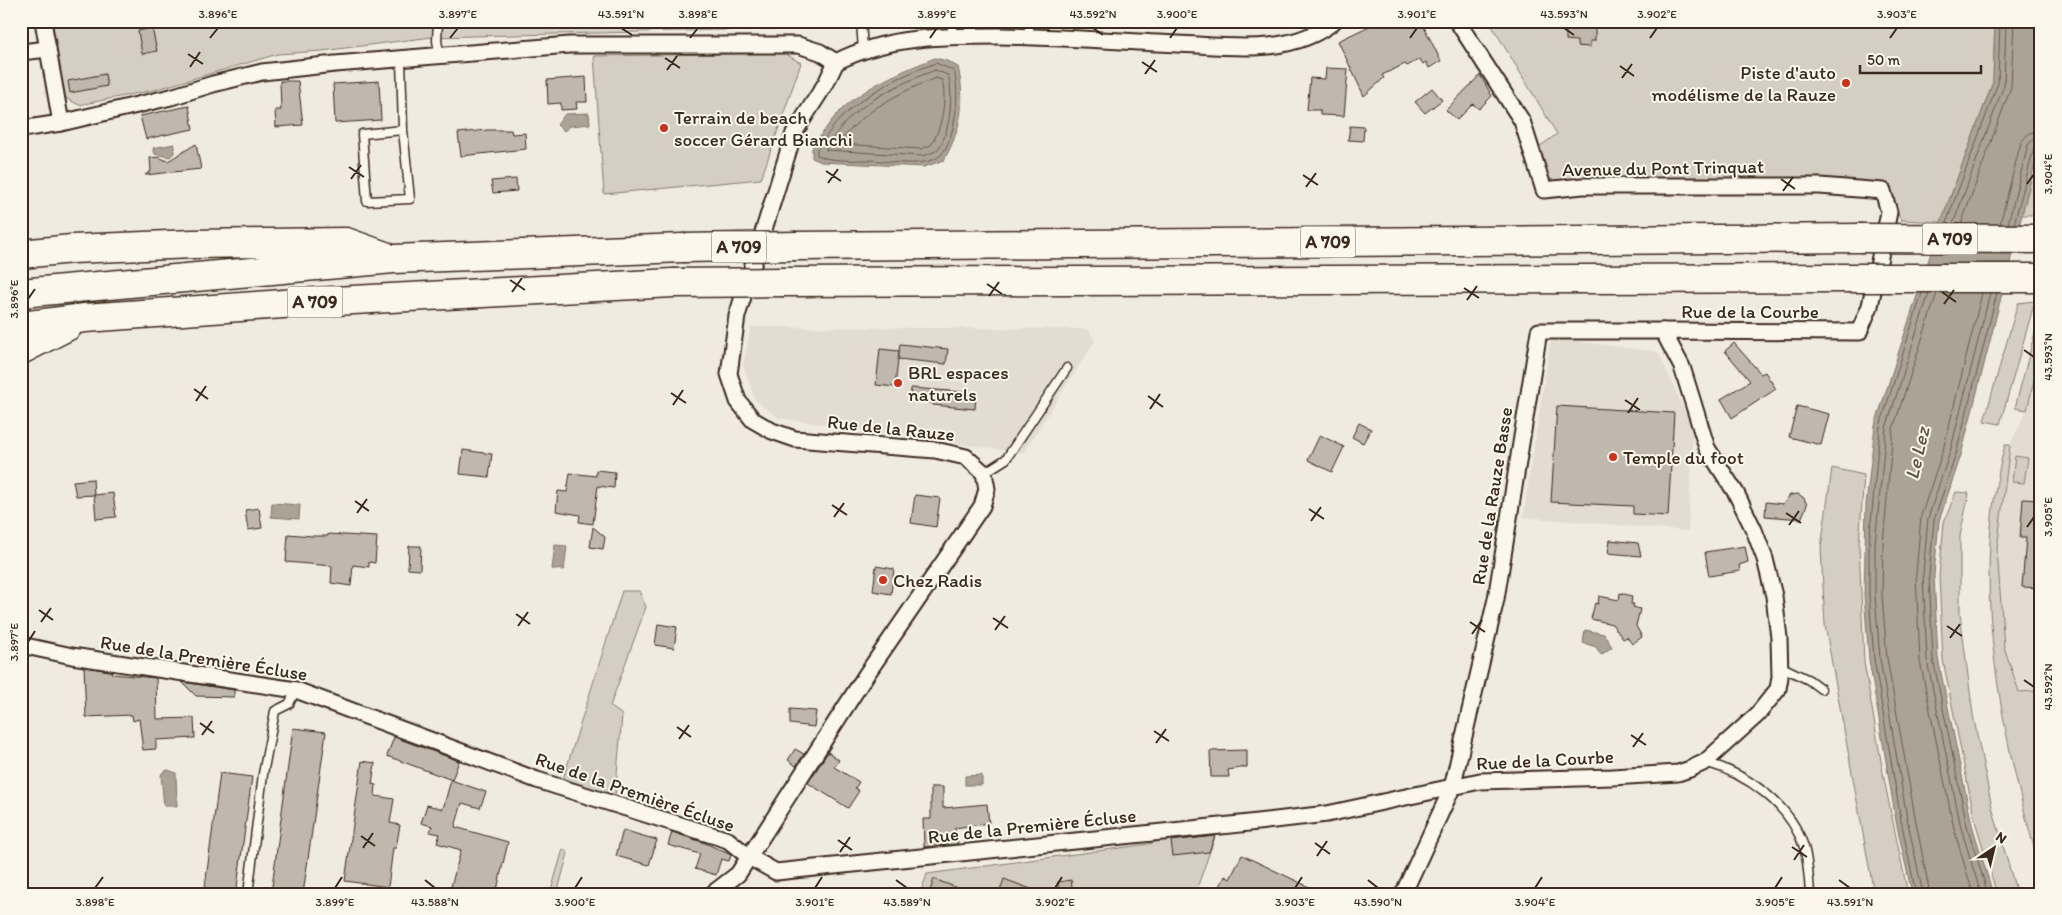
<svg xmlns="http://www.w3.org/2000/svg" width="2062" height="915" viewBox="0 0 2062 915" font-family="Itim,sans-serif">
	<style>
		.built { fill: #e2dcd1 }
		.green { fill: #d5cec3; stroke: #887c70 }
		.water { fill: #aca397; stroke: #7f7367 }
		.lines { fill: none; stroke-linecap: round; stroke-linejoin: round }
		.shore { stroke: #685a4e; stroke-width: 1 }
		.building { fill: #c0b8ad; stroke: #3b2a1e }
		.service-casing { stroke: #3b2a1e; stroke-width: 11 }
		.minor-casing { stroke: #3b2a1e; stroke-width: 19 }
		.motorway-casing { stroke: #3b2a1e; stroke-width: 31 }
		.service { stroke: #fbf7ec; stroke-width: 8 }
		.minor { stroke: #fbf7ec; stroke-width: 15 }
		.motorway { stroke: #fbf7ec; stroke-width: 28 }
		.motorway-bridge-casing { stroke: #3b2a1e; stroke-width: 31; stroke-linecap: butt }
		.motorway-bridge { stroke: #fbf7ec; stroke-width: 28 }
		.ticks { fill: none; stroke: #3b2a1e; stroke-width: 2 }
		.poi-dot { fill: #c8321e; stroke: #fbf7ec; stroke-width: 2 }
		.labels { text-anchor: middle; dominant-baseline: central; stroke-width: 4; stroke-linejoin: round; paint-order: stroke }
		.shield { fill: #fbf7ec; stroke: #75685c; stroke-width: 1 }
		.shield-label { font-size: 18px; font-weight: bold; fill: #3b2a1e }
		.poi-label { font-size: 19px; fill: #3b2a1e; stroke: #fbf7ec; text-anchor: start }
		.street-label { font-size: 19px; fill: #3b2a1e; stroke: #fbf7ec }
		.water-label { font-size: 20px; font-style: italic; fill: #635448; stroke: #fbf7ec }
		.neatline { fill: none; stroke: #3b2a1e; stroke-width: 2 }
		.ticks-label { font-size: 12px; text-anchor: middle; fill: #3b2a1e }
	</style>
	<rect width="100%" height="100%" fill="#f0ebe0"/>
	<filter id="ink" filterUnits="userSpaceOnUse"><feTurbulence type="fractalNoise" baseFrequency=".02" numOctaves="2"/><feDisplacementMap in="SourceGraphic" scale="10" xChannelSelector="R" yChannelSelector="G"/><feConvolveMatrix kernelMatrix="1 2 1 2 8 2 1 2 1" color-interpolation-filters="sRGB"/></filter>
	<g filter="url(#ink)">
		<g class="built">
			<path d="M751 327 1088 329 1095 341 1023 453 779 418 755 400 743 365Z"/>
			<path d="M1551 338 1658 352 1693 429 1688 531 1523 517Z"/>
			<path d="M2041 351V711L2034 691 2019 692 2004 647 1997 549 2010 445 2027 410Z"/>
		</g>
		<g class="green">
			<path d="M50 21H812L810 28 432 37 322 51 278 54 154 90 79 105 67 99 64 95Z"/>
			<path d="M1489 21H1995L1993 82 1941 222 1901 220 1888 191 1668 179 1550 180 1539 147 1557 134Z"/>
			<path d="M784 53 801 63 761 179 604 194 594 56Z"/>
			<path d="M2041 140V215H2021Z"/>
			<path d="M2035 301 2000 424 1984 421 2018 303Z"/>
			<path d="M2041 309V351L2027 410 2015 408Z"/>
			<path d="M2005 445H2010L1997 549 2004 647 2019 692 2034 691 2041 711V872C2002 737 1968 584 2005 445Z"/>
			<path d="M2015 456 2028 458 2024 483 2012 482Z"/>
			<path d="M1832 468 1864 475 1859 545 1864 662 1885 784 1908 894H1874L1825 625 1821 548Z"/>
			<path d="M1956 492 1969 493 1960 536V613L1973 715 1992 807 2017 894H1997L1975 821 1943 660 1939 576 1944 522Z"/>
			<path d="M622 591H639L646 607 610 706 622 715 615 797 563 779Z"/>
			<path d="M1216 834 1195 894H920L927 874 1149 844 1164 839Z"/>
			<path d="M563 849 568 853 557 894H550Z"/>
		</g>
		<g class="water">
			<path d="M1995 21H2041V140L1961 455 1939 521 1934 575 1938 658 1972 825 1993 894H1912L1896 821 1869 660 1864 595 1866 505 1875 425 1941 222 1993 82Z"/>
			<path d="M935 58 947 61 958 67C966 102 961 130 944 160L924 167 821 162 812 158V148C820 137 828 124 837 114 863 87 902 71 935 58Z"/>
			<path d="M589 113 590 124 571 126 564 131 557 125 565 114Z"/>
			<path d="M174 144V153L170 157 155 154 153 148Z"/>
			<path d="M272 503 300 505 299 519 271 517Z"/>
			<path d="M555 545 567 546 564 570 552 569Z"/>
			<path d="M1585 630 1604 634 1612 647 1601 655 1596 647 1583 643Z"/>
			<path d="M168 770 176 773 177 806H164L161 775 163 772Z"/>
			<path d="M982 775V785H965V776Z"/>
		</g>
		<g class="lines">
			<g class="shore">
				<path d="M936 63 954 71C960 91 956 138 941 155 938 158 928 162 924 162 908 165 886 161 870 160 855 160 831 162 817 155V149C825 139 833 125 843 116 868 92 903 74 936 63Z"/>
				<path d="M935 70 948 75C954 92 950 137 937 150 933 153 926 155 922 156L826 150V148C832 139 838 130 845 123 866 99 906 81 935 70Z"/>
				<path d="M936 78 942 80C947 99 942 128 931 145L921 149 841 144V141C864 110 900 92 936 78Z"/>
				<path d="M1946 223 1998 83 2000 21"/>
				<path d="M1953 224 2004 85 2006 21"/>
				<path d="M1961 224 2011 87 2014 21"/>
				<path d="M2000 224 2021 142 2029 133 2041 130"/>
				<path d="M2008 224 2028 145 2033 139 2041 138"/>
				<path d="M2014 224 2034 148 2036 145 2041 144"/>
				<path d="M1916 894 1901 820 1874 659 1869 595V544L1880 426 1922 293"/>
				<path d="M1923 894 1907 818 1880 659 1875 595V544L1886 428 1929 293"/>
				<path d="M1930 894 1915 817 1887 658 1882 595 1883 544 1893 429 1937 293"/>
				<path d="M1973 894 1954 829 1920 661 1916 574 1921 516 1943 450 1982 293"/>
				<path d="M1981 894 1961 828 1927 660 1923 574 1928 518 1950 452 1990 293"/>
				<path d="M1988 894 1967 826 1933 659 1929 575 1934 520 1956 454 1997 293"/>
			</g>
		</g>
		<g class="building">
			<path d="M1380 21H1421L1441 61 1429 68 1426 62 1423 64 1420 59 1407 66 1405 64 1382 75 1384 78 1364 96 1338 41Z"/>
			<path d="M1566 21H1595V41H1590V47L1577 46V41L1566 40Z"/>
			<path d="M152 28 157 51 142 54 138 31Z"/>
			<path d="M1326 68 1348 69 1344 116 1320 115V110H1307L1310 78 1325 79Z"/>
			<path d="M105 74 107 86 70 93 68 81Z"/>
			<path d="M1480 75 1492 96 1479 109 1473 104 1457 120 1446 110Z"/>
			<path d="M586 77 587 102H576L577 109 561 110V103L548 104 547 80Z"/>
			<path d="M280 81H298L303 125 276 127 275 110H281Z"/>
			<path d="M379 81 381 120 335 123 333 84Z"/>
			<path d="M1432 88 1442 100 1425 113 1415 102Z"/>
			<path d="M189 106 193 129 146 139 140 116Z"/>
			<path d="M1350 126 1364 127 1363 141 1348 140Z"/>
			<path d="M487 130H511L512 134 525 133 526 149 461 156 458 133Z"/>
			<path d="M196 144 201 169 145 175 151 171 150 158 158 157 168 161Z"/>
			<path d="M516 179 517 191 493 193 491 181Z"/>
			<path d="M1734 343 1761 374 1765 372 1776 389 1732 418 1721 399 1750 381 1725 351Z"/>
			<path d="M900 344 948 349 946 364 898 359Z"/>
			<path d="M880 349 899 351 895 387 876 385Z"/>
			<path d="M911 388 976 393 975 409 933 405V403L910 401Z"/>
			<path d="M1557 406 1674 413 1668 516 1633 514V506L1551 502Z"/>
			<path d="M1797 406 1829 414 1821 445 1789 437Z"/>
			<path d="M1359 423 1371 429 1363 443 1352 437Z"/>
			<path d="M1320 435 1344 447 1332 472 1308 460Z"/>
			<path d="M463 450 492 454 489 477 460 474Z"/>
			<path d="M596 470 615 472 614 488 598 486 593 524 579 522 580 515 556 511 558 491 567 492 570 473 596 476Z"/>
			<path d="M93 479 94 495 76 496 73 481Z"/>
			<path d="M113 493 116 517 96 519 94 495Z"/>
			<path d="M1798 494 1804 498 1807 505 1801 519 1765 516 1766 502 1783 504 1790 495Z"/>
			<path d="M915 495 940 498 936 527 911 523Z"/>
			<path d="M2023 499 2041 500V588L2022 587 2026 538H2020Z"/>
			<path d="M259 508 262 528 248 530 245 510Z"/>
			<path d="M593 527 605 537 603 549 590 547Z"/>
			<path d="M288 534 312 536H328V534L377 537 375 563 369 562V567L353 565 351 586 331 583 332 566 286 562Z"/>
			<path d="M1610 540 1638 543 1641 556 1608 553Z"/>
			<path d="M409 546H421L420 570 408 569Z"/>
			<path d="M1745 546 1748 562 1739 565 1740 571 1709 576 1705 552Z"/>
			<path d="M876 566 894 569 891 594 873 591Z"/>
			<path d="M1620 593 1632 596 1631 604H1634L1633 607 1640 609 1636 626 1642 637 1632 644 1627 637 1623 639 1612 624 1591 619 1595 603 1598 604 1599 596 1619 600Z"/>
			<path d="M658 624 677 627 674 648 655 645Z"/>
			<path d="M84 667 111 671 112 674 156 678 157 719 194 718 195 738 156 740V749L143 750 139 719 133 721 132 715 86 717Z"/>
			<path d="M182 682 234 690V697L196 696Z"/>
			<path d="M790 709 816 711 814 727 790 724Z"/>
			<path d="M293 728 326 732 303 894H271Z"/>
			<path d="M394 737 459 761 452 780 387 756Z"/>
			<path d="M795 749 804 754 796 766 788 760Z"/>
			<path d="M1247 750V767L1228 770 1229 777H1211L1210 751Z"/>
			<path d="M828 752 839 760 834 767 859 782 855 788 859 791 848 808 808 783Z"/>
			<path d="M362 761 375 763 372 784 376 785 375 796 394 799 390 823 400 825 396 848H393L388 887 345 881Z"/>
			<path d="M220 773 252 777 236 894H204Z"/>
			<path d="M451 780 486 792 480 808 462 803 455 827 508 842 496 894H449L461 850 437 843 440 834 430 832 432 826 421 823 427 805 443 809Z"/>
			<path d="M931 787H943V808L987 804 989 823 955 828 958 844 924 847 923 819H931Z"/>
			<path d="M623 830 657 840 649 865 616 856Z"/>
			<path d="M672 832 705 843 731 855 729 861 721 859 716 875 695 869 700 854 668 845Z"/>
			<path d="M1215 836 1209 852 1173 856 1171 841Z"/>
			<path d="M1242 855 1324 894H1216L1225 876 1230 879Z"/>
			<path d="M934 879 968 892V894H929Z"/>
			<path d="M1004 879 1039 892V894H999Z"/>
			<path d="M1071 880 1073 894H1059L1058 882Z"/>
		</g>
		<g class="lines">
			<g class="service-casing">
				<g id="service">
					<path d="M438 21 437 41 440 56"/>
					<path d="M861 21 863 50"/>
					<path d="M952 21V36"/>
					<path d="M1029 37V21"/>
					<path d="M401 59 403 130 410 199 367 201 362 134 403 130"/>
					<path d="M984 473 1006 459 1067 368"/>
					<path d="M1780 666 1809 680 1821 689"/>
					<path d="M1705 762C1747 774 1790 804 1804 847 1808 861 1809 879 1810 894"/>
					<path d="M248 894 263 774 275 711 289 704 296 690"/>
				</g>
			</g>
			<g class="minor-casing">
				<g id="minor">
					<path d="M43 21 61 123"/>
					<path d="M21 52 48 49"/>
					<path d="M836 62C887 36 942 36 999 36 1058 37 1117 41 1177 44 1228 46 1291 57 1334 21"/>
					<path d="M21 129 61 123 171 97 213 84 262 72 335 64 570 45H798L820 52 836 62"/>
					<path d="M21 645 72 656 296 690 537 780 728 840 749 857 776 872 1240 824 1327 814 1480 781 1612 777 1678 773 1690 769 1705 762 1757 715 1778 689 1780 677 1779 638 1774 596 1765 559 1754 530 1736 493 1707 448 1682 367 1663 331 1859 332 1870 306 1889 212 1883 191 1820 186H1583L1544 190 1522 121 1457 21"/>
					<path d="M712 894 738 874 866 675 982 506 987 489 984 473 966 457 935 450 795 439 772 431 753 420 738 401 729 374 737 316 794 133 826 83 836 62"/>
					<path d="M1403 894 1452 788 1496 599 1539 331H1663"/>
				</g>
			</g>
			<g class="motorway-casing">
				<g id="motorway">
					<path d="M796 246 1860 238"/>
					<path d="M21 254 72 249 193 244 346 242 385 256"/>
					<path d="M784 282 1847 278"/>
					<path d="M21 293 393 259 683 248"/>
					<path d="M21 326 85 318 297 303 673 283"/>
					<path d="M21 350 68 326"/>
				</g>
			</g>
			<use href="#service" class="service"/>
			<use href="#minor" class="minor"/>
			<use href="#motorway" class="motorway"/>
			<g class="motorway-bridge-casing">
				<g id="motorway-bridge">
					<path d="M1860 238 2041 239"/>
					<path d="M683 248 796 246"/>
					<path d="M1847 278H2041"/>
					<path d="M673 283 784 282"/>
				</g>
			</g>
			<use href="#motorway-bridge" class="motorway-bridge"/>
		</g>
	</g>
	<path class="ticks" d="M621 28 632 35M1093 28 1103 35M1564 28 1574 35M210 38 218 28M450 38 458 28M690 38 698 28M930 38 937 28M1170 38 1177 28M1410 38 1417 28M1650 38 1657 28M1890 38 1897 28M188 54 203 64M665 58 680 68M1142 62 1157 72M1620 66 1634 76M190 67 200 52M667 70 677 56M1145 74 1155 60M1622 78 1632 64M349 167 364 177M826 171 841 181M1303 175 1318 185M351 179 361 165M1781 179 1795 189M828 183 838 169M2027 184 2034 174M1306 187 1316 173M1783 191 1793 177M510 280 525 290M987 284 1002 294M1464 288 1479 298M512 292 522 278M1942 292 1956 302M989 296 999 282M28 299 35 289M1467 300 1477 286M1944 304 1954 290M2024 350 2034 357M194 389 208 399M671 393 686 403M1148 396 1163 407M1625 400 1640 410M196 401 206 386M673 405 683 390M1150 409 1160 394M1628 413 1638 398M355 501 369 511M832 505 847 515M1309 509 1324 519M357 513 367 499M1786 513 1801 523M834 517 844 503M1311 521 1321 507M1789 525 1799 511M2027 527 2034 517M39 610 53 620M516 614 530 624M993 618 1008 628M41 622 51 608M1470 622 1485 632M518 626 528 612M1947 626 1962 636M995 630 1005 616M1472 634 1482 620M1950 638 1960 624M28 642 35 631M2024 680 2034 687M200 723 214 733M677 727 691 737M1154 731 1169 741M202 735 212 721M1631 735 1646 745M679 739 689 725M1156 743 1166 729M1633 747 1643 733M361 836 375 846M838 840 852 850M1315 843 1330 854M1792 847 1807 857M363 848 373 833M840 852 850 837M1317 856 1327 841M1794 860 1804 845M425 880 435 888M896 880 907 888M1368 880 1378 888M1839 880 1850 888M95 888 103 877M335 888 342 877M575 888 582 877M815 888 822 877M1055 888 1062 877M1295 888 1302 877M1535 888 1542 877M1775 888 1782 877"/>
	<g class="poi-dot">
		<circle cx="1846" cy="83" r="5"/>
		<circle cx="664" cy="128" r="5"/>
		<circle cx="898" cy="383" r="5"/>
		<circle cx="1613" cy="457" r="5"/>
		<circle cx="883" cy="580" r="5"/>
	</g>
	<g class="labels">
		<g class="shield">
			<rect x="1922.5" y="223.5" width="55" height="31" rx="4"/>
			<rect x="1300.5" y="226.5" width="55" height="31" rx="4"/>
			<rect x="711.5" y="231.5" width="55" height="31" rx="4"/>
			<rect x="287.5" y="286.5" width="55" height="31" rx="4"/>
		</g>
		<g class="shield-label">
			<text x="1950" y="239">A 709</text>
			<text x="1328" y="242">A 709</text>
			<text x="739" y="247">A 709</text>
			<text x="315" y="302">A 709</text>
		</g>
		<g class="poi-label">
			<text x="1836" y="72" text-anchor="end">Piste d'auto<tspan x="1836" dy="22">modélisme de la Rauze</tspan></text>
			<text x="674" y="117">Terrain de beach<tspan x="674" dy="22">soccer Gérard Bianchi</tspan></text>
			<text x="908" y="372">BRL espaces<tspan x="908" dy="22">naturels</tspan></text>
			<text x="1623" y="457">Temple du foot</text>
			<text x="893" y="580">Chez Radis</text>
		</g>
		<g class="street-label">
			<text transform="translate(1663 168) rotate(-1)">Avenue du Pont Trinquat</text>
			<text x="1750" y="311">Rue de la Courbe</text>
			<text transform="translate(891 428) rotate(6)">Rue de la Rauze</text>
			<text transform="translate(1492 496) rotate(-81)">Rue de la Rauze Basse</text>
			<text transform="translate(204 658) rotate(9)">Rue de la Première Écluse</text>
			<text transform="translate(1545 760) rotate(-3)">Rue de la Courbe</text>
			<text transform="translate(635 792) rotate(19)">Rue de la Première Écluse</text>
			<text transform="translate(1032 826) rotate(-6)">Rue de la Première Écluse</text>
		</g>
		<g class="water-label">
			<text transform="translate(1917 453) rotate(-77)">Le Lez</text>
		</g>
	</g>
	<rect width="2062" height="915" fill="none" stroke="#fbf7ec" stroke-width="55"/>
	<g transform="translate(1994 848) rotate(35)" stroke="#fbf7ec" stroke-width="4" paint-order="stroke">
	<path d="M0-4L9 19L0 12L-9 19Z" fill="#3b2a1e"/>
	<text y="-8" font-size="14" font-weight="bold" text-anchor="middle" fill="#3b2a1e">N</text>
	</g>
	<path d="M1860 65v8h121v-8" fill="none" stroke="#3b2a1e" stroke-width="2.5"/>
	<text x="1867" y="65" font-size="15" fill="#3b2a1e" stroke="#fbf7ec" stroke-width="4" paint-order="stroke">50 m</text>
	<rect x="28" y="28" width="2006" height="860" class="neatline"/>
	<g class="ticks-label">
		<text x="218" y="18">3.896°E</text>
		<text x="458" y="18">3.897°E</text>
		<text x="621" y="18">43.591°N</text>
		<text x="698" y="18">3.898°E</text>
		<text x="937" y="18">3.899°E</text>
		<text x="1093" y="18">43.592°N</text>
		<text x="1177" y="18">3.900°E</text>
		<text x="1417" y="18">3.901°E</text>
		<text x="1564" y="18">43.593°N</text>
		<text x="1657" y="18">3.902°E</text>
		<text x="1897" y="18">3.903°E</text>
		<text transform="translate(2048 174) rotate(-90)" y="4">3.904°E</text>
		<text transform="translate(14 299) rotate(-90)" y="4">3.896°E</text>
		<text transform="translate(2048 357) rotate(-90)" y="4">43.593°N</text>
		<text transform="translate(2048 517) rotate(-90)" y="4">3.905°E</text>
		<text transform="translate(14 642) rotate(-90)" y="4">3.897°E</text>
		<text transform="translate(2048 687) rotate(-90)" y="4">43.592°N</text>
		<text x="95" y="906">3.898°E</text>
		<text x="335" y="906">3.899°E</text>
		<text x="435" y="906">43.588°N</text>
		<text x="575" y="906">3.900°E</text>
		<text x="815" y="906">3.901°E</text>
		<text x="907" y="906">43.589°N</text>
		<text x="1055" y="906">3.902°E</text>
		<text x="1295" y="906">3.903°E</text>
		<text x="1378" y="906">43.590°N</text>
		<text x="1535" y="906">3.904°E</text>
		<text x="1775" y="906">3.905°E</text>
		<text x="1850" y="906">43.591°N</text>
	</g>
</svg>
